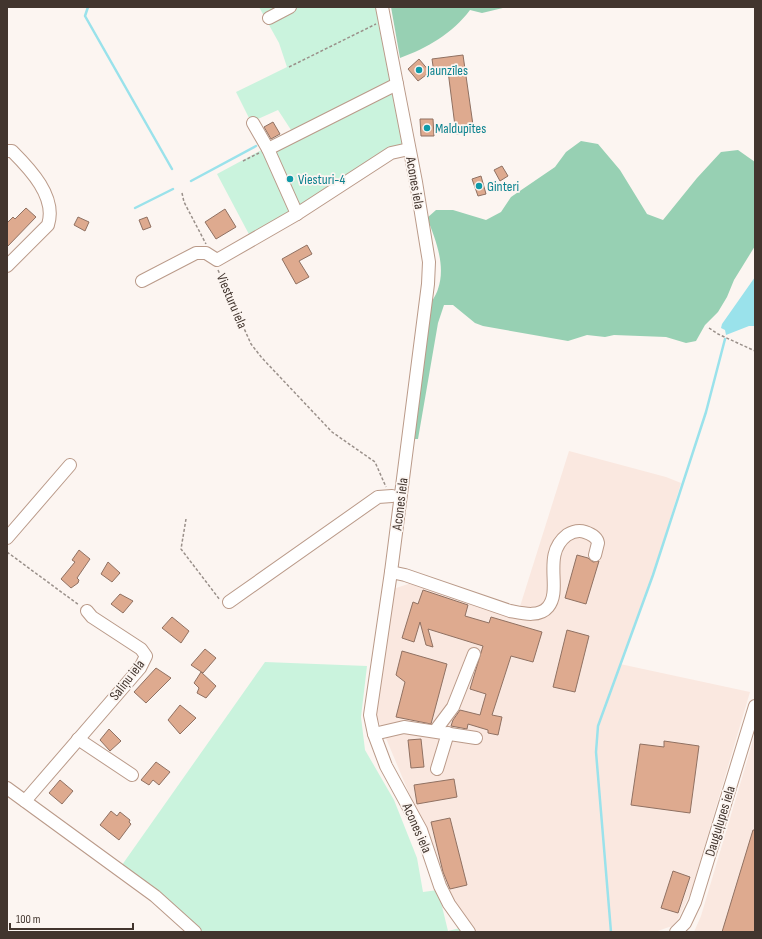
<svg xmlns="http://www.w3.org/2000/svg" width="762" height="939" viewBox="0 0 762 939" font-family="'Sofia Sans Condensed',sans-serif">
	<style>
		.built { fill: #fae8e0 }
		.green { fill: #caf3dd }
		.forest { fill: #97d0b3 }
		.water { fill: #9ae2eb }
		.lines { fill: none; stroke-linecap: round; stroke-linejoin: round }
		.stream { stroke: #9ae2eb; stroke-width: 2.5 }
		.building { fill: #deaa8f; stroke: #907162 }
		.minor-casing { stroke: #ba9a89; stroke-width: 14 }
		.path { stroke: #9a908a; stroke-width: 1.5; stroke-dasharray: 3 2; stroke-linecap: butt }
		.minor { stroke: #fff; stroke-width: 12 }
		.culture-dot { fill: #0f9aa8; stroke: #fcf5f1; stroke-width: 1.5 }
		.labels { text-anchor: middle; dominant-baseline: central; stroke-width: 3.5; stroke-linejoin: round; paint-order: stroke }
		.culture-label { font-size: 14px; fill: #0d838f; stroke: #fcf5f1; text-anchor: start }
		.street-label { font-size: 14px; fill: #42352e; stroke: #fcf5f1 }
	</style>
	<rect width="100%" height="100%" fill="#fcf5f1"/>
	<g class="built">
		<path d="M569 451 666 477 681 483 653 575 620 664 750 692 691 892 678 919 672 926 655 932H475L448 890 434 853 375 712 393 589 414 582 517 616Z"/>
		<path d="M755 734V932H694L701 916Z"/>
	</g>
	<g class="green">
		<path d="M259 7H382L409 149 252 240 217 174 293 133 278 110 251 122 236 92 287 67 279 43Z"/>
		<path d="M265 662 367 666 361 717 365 750 394 800 417 858 423 892 438 890 448 931 460 928 465 932H203L177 907 122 865Z"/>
	</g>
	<g class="forest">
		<path d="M391 7H507L482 13 470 10C452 34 427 48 400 58Z"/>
		<path d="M581 141 598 144 620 170 647 214 663 220 697 178 721 152 738 150 755 162V246L734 280 727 297 718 312 705 325 696 341 686 343 666 337 614 335 605 337 587 335 568 341 483 326 475 323 453 305H444L438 323 418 439H407L427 308C431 302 436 296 438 289 446 266 436 240 427 218L436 210H453L486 220 501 212 511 197 555 167 566 152Z"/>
	</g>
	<path class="water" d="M755 277V326H749L726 335 725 330 721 328 722 324Z"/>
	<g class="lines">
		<g class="stream">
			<path d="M88 7 85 16 172 169"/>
			<path d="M191 181 256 146"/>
			<path d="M135 208 173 189"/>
			<path d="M611 932 596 752 598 726 653 575 706 412 725 339"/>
		</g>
	</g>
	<g class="building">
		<path d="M463 55 474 132 456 134 448 71 434 73 432 59Z"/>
		<path d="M419 59 430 72 418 81 408 69Z"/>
		<path d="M420 119H433L434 136H421Z"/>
		<path d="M273 122 280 134 271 139 264 127Z"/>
		<path d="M502 166 508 176 500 181 494 170Z"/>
		<path d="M481 176 486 194 478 196 472 179Z"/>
		<path d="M26 208 36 217 7 247V223L13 217 15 219Z"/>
		<path d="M225 209 236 227 216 239 205 222Z"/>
		<path d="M78 217 89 222 85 231 74 225Z"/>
		<path d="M147 217 151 227 143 230 139 220Z"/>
		<path d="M307 245 312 254 299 261 309 277 296 284 282 259Z"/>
		<path d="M79 550 90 559 77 578 79 580 78 583 71 588 61 579 75 562 72 560Z"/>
		<path d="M577 555 588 558 593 562 599 561 586 604 565 598Z"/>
		<path d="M108 562 120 573 112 582 101 574Z"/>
		<path d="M423 590 468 605 465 616 489 623 491 617 542 632 533 662 511 656 492 715 502 717 498 735 488 733V730L468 724 467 729 451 726 453 720 460 710 480 715 486 694 470 689 483 646 428 629 433 647 426 645 420 622 414 642 402 638 413 602 418 604Z"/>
		<path d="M120 594 133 601 123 613 111 604Z"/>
		<path d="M172 617 189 631 181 643 162 628Z"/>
		<path d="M567 630 589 636 575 692 553 687Z"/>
		<path d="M205 649 216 658 203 673 191 665Z"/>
		<path d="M402 651 447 664 431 724 396 717 405 682 396 675Z"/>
		<path d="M156 668 171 678 146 703 134 692Z"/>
		<path d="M201 672 216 686 206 698 197 693 199 688 194 683Z"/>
		<path d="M180 705 196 718 180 734 168 720Z"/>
		<path d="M109 729 121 741 110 751 100 740Z"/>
		<path d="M421 739 424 767 411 768 408 740Z"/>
		<path d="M664 741 699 746 690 813 631 805 640 744 664 747Z"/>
		<path d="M156 762 170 772 159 785 153 780 149 785 141 780Z"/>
		<path d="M454 779 457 797 417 804 414 785Z"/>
		<path d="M60 780 73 791 62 804 49 793Z"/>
		<path d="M111 811 117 816 120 812 130 820 129 822 131 824 119 840 100 825Z"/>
		<path d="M450 818 467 885 450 889 443 872 431 822Z"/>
		<path d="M753 830H755V932H722Z"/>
		<path d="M673 871 690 877 678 913 661 908Z"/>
	</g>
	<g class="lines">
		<g class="minor-casing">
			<g id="minor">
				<path d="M382 7 416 182 429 262 428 284 391 572 370 715 374 734 386 766 421 830 440 886 449 904 469 932"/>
				<path d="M269 18 290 7"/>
				<path d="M253 123 268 149 297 214"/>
				<path d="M268 149 397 84"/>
				<path d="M7 151H12C30 169 57 197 48 225L7 266"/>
				<path d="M142 281 196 253H206L217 260 297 214 391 153 409 149"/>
				<path d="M7 538 70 465"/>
				<path d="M391 572 405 575 510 611C521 613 539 618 548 607 563 589 541 555 567 535 572 532 579 530 585 532 591 534 597 537 598 543L595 555"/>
				<path d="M229 602 378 497 392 496"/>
				<path d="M435 731 453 707 474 654"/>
				<path d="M374 734 404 727 476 738"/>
				<path d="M78 739 132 775"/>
				<path d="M437 769 448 733"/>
				<path d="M7 788 155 896 195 932"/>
				<path d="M25 801 140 668 146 656 141 649 92 617 87 611"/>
				<path d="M676 932 685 923 695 902 755 706"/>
			</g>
		</g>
		<g class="path">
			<path d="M289 67 376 24"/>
			<path d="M243 161 259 153"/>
			<path d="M182 193 184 202 206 244"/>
			<path d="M218 270 251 344 262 358 332 432 375 462 386 487"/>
			<path d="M709 328 718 334 755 351"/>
			<path d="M186 519 181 549 220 600"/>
			<path d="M7 552 79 605"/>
		</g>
		<use href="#minor" class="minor"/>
	</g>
	<g class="culture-dot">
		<circle cx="419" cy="70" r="4"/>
		<circle cx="427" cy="128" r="4"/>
		<circle cx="290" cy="179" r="4"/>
		<circle cx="479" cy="186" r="4"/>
	</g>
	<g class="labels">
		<g class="culture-label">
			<text x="427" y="70">Jaunzīles</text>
			<text x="435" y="128">Maldupītes</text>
			<text x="298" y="179">Viesturi-4</text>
			<text x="487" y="186">Ginteri</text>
		</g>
		<g class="street-label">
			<text transform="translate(415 183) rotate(80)">Acones iela</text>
			<text transform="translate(232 301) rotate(67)">Viesturu iela</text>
			<text transform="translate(400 504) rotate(-83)">Acones iela</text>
			<text transform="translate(127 680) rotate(-52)">Saliņu iela</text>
			<text transform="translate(720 821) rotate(-73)">Dauguļupes iela</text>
			<text transform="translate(417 828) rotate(66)">Acones iela</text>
		</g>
	</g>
	<rect width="762" height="939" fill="none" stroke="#42352e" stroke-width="16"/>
	<path d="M10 923v6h123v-6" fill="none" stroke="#42352e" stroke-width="2"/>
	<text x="16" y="923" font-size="12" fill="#42352e" stroke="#fcf5f1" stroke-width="3" paint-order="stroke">100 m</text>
</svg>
